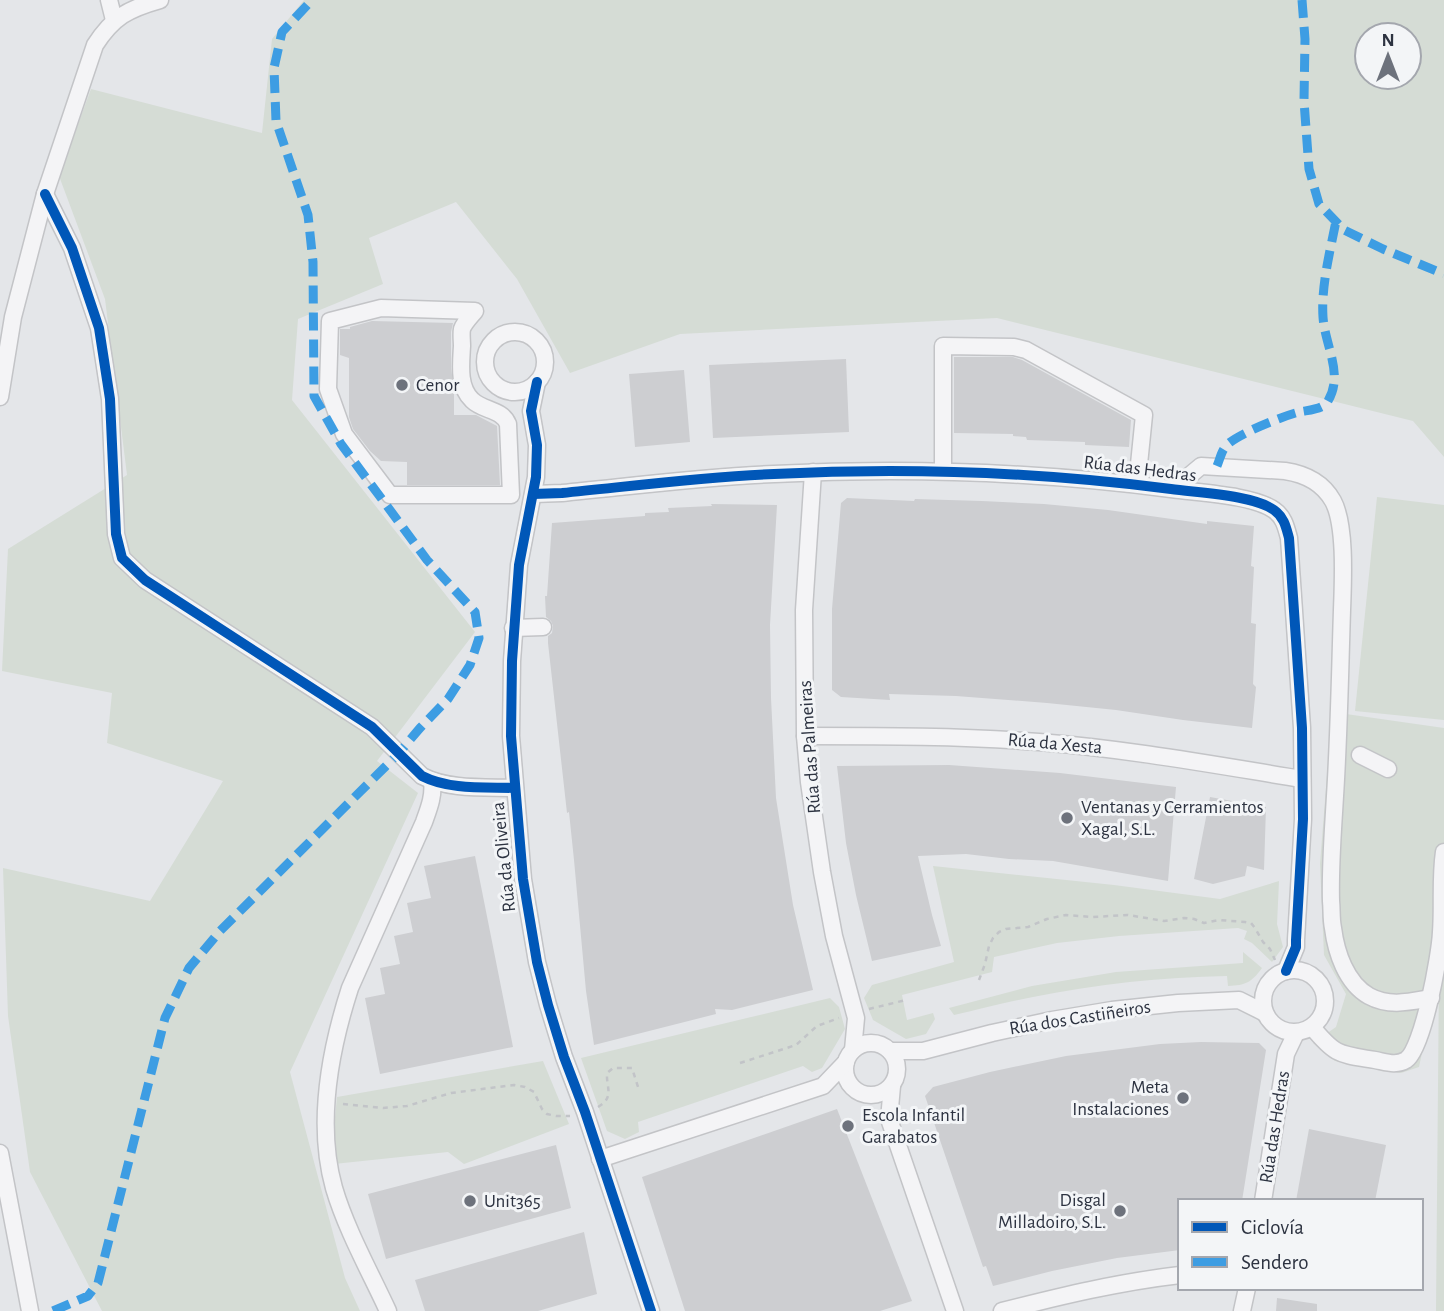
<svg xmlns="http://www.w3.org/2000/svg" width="1444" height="1311" viewBox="0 0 1444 1311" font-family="'Alegreya Sans',sans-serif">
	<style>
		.green { fill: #d5dcd5; fill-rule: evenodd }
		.building { fill: #cdced1 }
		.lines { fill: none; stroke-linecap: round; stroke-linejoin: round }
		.minor-casing { stroke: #c3c4c7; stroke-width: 19 }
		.path { stroke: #c2c4c8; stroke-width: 2.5; stroke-dasharray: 5 5; stroke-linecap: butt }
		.minor { stroke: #f4f4f6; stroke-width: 16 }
		.quiet { stroke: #3d9de3; stroke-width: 9; stroke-dasharray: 18 9; stroke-linecap: butt }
		.cycleway-casing { stroke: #f3f5f7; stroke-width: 15 }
		.cycleway { stroke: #0057b8; stroke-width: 10 }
		.poi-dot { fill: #6d727c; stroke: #f3f5f7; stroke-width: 2.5 }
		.labels { text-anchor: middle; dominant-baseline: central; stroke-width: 6; stroke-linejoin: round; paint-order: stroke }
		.poi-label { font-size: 19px; fill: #2d3341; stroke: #f3f5f7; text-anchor: start }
		.street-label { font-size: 19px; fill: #2d3341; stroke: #f3f5f7 }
	</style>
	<rect width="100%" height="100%" fill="#e4e6e9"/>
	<g class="green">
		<path d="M304 0H1444V457L1413 421 997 318 680 334 570 373 517 279 456 202 369 238 383 284 298 319 292 400 475 632 377 761 418 793 290 1072 345 1278 360 1311H102L30 1172 8 1016 3 868 150 901 223 781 107 743 112 693 2 671 8 549 127 475 105 299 59 176 91 89 262 133 272 39ZM1367 35H1409V77H1367Z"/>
		<path d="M1377 497 1444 505V720L1355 711Z"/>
		<path d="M1332 712 1444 728V1311H1436L1439 973 1419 1067 1401 1073 1335 1061 1313 1043 1336 1027 1346 994 1324 955 1320 864Z"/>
		<path d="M933 866 1114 885 1220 899 1279 881 1277 924 1283 947 1272 962 1252 943 1244 939 1247 931 1238 928 1119 936 1057 943 994 957 992 972 902 995 907 1020 933 1013 935 1019 926 1034 906 1039 873 1020 864 998 872 985 954 962Z"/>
		<path d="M1243 952 1262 968C1251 983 1246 985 1228 986L1227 976C1162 977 1097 984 1033 997 1007 1002 981 1009 954 1015L949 1008 1032 986 1116 972 1243 963Z"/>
		<path d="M830 998 839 1007 845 1029 822 1068 812 1072 803 1066 638 1122 639 1132 625 1139 607 1131 581 1058Z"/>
		<path d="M543 1061 569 1124 464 1164 448 1152 334 1164 331 1158 337 1097Z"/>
	</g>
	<g class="building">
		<path d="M372 321 453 323 451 332V368L454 390V415H476L497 426 500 485H407V462L381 461 370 451 353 429 349 417V358L340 355V329H350V327Z"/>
		<path d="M954 357H1013L1022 360 1131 420 1129 447 1085 445V442L1027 440 1026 437 1013 436V434L954 433Z"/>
		<path d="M846 359 849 432 713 438 709 365Z"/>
		<path d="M684 370 690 442 635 447 629 374Z"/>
		<path d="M847 498 914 501 915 499 982 501 1044 504 1108 510 1207 524V521L1254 526 1251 566 1254 567 1251 623 1256 624 1253 684 1256 687 1252 728 1183 720 1116 710 1047 703 956 696 889 694 890 700 841 697 832 690V609L841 503Z"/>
		<path d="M711 504 777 505 770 625 771 698 776 798 793 905 813 990 732 1010 715 1009 716 1014 594 1045 586 991 574 860 569 812 567 813 548 643V636L552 633 553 626 551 621 546 617 545 596H547L552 523 645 516V513L669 512 668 508 712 506Z"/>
		<path d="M949 765 1060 773 1176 787 1168 881 1053 861 1009 859 966 854 918 856 932 915 941 946 872 961 856 895 846 843 837 766Z"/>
		<path d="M1210 797 1266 807 1264 870 1247 866 1245 876 1213 884 1194 879Z"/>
		<path d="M475 856 513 1047 380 1074 365 998 385 994 380 968 400 964 394 936 413 932 407 903 431 898 424 866Z"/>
		<path d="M1201 1042 1259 1043 1266 1050 1242 1201H1180V1250L1117 1258 1052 1271 993 1286 986 1266 983 1267 925 1096 933 1087 990 1072 1066 1056 1160 1044Z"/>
		<path d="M837 1109 912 1301 880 1311H685L642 1177Z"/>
		<path d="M1309 1129 1386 1145 1375 1201H1296Z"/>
		<path d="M556 1145 571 1208 386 1259 368 1194Z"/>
		<path d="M584 1232 597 1294 538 1311H425L415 1280Z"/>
		<path d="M1277 1298 1317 1304V1311H1276Z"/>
	</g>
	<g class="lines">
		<g class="minor-casing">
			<g id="minor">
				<path d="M109 0 114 20"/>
				<path d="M45 194 72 248 99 328 110 399 116 534 122 558 145 580 372 727 422 776C449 790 485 787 515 788"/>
				<path d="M381 308 475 311C471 316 464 323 462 329 461 334 462 341 462 346 461 364 458 387 472 400 483 411 502 409 508 424L511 495H390L344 434 328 389 330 321Z"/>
				<circle cx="515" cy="362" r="30"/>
				<path d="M537 382 531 411 537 445 536 477 519 565 512 661 511 736 523 879 537 962 548 1005 564 1057 585 1112 651 1311"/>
				<path d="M0 397 13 317 45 194 95 45C113 17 128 9 160 0"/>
				<path d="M943 471V346L1014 347 1026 350 1144 415 1137 484"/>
				<path d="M813 472 804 610 805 736 809 782 822 872 834 936 856 1018 853 1050"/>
				<path d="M1183 490 1189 476 1201 466 1285 471C1305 474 1323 483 1333 501 1346 525 1343 582 1342 610 1340 672 1339 734 1335 796 1333 831 1330 866 1331 901 1332 910 1331 919 1333 928 1336 952 1346 983 1369 996 1389 1007 1409 1002 1431 998"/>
				<path d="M533 494 562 493C633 486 703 477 774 474 907 467 1039 472 1171 489 1199 493 1253 495 1274 510 1284 517 1286 527 1289 538L1302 728 1303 819 1296 940V947L1286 971"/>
				<path d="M513 628 543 627"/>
				<path d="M805 736C883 736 961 736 1039 742 1128 749 1215 765 1302 779"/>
				<path d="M1360 755 1388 769"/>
				<circle cx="1294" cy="1001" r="31"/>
				<path d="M1312 1027C1336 1056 1339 1054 1375 1060 1386 1062 1396 1066 1406 1060 1423 1049 1440 955 1441 932 1443 906 1440 879 1444 852"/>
				<circle cx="871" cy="1069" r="26"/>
				<path d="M890 1051H923L992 1033 1052 1020 1112 1010 1178 1003 1239 1000 1265 1013"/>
				<path d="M892 1086 889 1119 955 1311"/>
				<path d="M0 1153 30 1311"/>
				<path d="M600 1159 823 1086 846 1062"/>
				<path d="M1263 1201 1286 1054 1296 1033"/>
				<path d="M388 1311C370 1272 346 1229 334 1188 316 1124 330 1050 350 988L424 822C429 808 434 796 432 781"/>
				<path d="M1002 1311C1061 1296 1119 1282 1180 1275"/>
				<path d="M1242 1311 1247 1288"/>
			</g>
		</g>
		<g class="path">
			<path d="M979 980 985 964 989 946 993 938 999 932 1006 929 1028 927 1047 919 1066 915 1092 917 1128 915 1164 921 1184 918 1194 919 1204 923 1219 920 1245 922 1251 923 1255 928 1263 942 1270 949 1275 960"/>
			<path d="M869 1009 906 1000"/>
			<path d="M740 1063 796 1045 817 1026 839 1018"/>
			<path d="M343 1104 383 1108 407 1106 451 1093 514 1085 525 1087 534 1092 542 1109 547 1114 556 1116H570"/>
			<path d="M598 1107C615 1097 606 1088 607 1073L613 1068H632L638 1087"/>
		</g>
		<use href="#minor" class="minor"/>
		<g class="quiet">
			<path d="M1302 0 1305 39 1304 101 1309 169 1319 204 1344 230 1383 249 1444 274"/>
			<path d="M1217 466C1220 459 1221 452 1226 446 1235 435 1283 416 1299 412 1308 410 1323 410 1328 401 1344 374 1325 346 1323 317 1321 286 1330 252 1336 221"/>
			<path d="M53 1311 88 1296 98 1283 165 1018 189 968 220 931 398 754 420 728 448 699 470 665 479 638 475 612 427 560 341 444 314 396 313 262 308 215 276 121 274 68 282 32 312 0"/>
		</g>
		<g class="cycleway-casing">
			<g id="cycleway">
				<path d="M45 194 72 248 99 328 110 399 116 534 122 558 145 580 372 727 422 776C449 790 485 787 515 788"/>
				<path d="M537 382 531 411 537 445 536 477 519 565 512 661 511 736 523 879 537 962 548 1005 564 1057 585 1112 651 1311"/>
				<path d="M533 494 562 493C633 486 703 477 774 474 907 467 1039 472 1171 489 1199 493 1253 495 1274 510 1284 517 1286 527 1289 538L1302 728 1303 819 1296 940V947L1286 971"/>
			</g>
		</g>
		<use href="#cycleway" class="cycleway"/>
	</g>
	<g class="poi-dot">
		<circle cx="402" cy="385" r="7"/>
		<circle cx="1067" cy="818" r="7"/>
		<circle cx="1183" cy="1098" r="7"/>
		<circle cx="848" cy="1126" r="7"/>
		<circle cx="470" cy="1201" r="7"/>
		<circle cx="1120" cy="1211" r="7"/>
	</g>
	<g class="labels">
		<g class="poi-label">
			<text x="416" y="385">Cenor</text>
			<text x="1081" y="807">Ventanas y Cerramientos<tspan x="1081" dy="22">Xagal, S.L.</tspan></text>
			<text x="1169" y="1087" text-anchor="end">Meta<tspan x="1169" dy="22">Instalaciones</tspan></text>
			<text x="862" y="1115">Escola Infantil<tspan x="862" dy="22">Garabatos</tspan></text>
			<text x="1106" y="1200" text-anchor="end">Disgal<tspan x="1106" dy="22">Milladoiro, S.L.</tspan></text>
			<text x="484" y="1201">Unit365</text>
		</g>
		<g class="street-label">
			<text transform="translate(1140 469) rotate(7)">Rúa das Hedras</text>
			<text transform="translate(1055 744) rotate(5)">Rúa da Xesta</text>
			<text transform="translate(810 747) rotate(-94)">Rúa das Palmeiras</text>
			<text transform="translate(504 857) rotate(-96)">Rúa da Oliveira</text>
			<text transform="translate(1080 1018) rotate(-9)">Rúa dos Castiñeiros</text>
			<text transform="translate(1275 1127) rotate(-81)">Rúa das Hedras</text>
		</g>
	</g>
	<rect x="1178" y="1199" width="245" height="91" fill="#f3f5f7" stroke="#a4a7ae" stroke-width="2"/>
	<rect x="1192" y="1222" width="35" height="10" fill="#0057b8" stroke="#a4a7ae" stroke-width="2"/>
	<text x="1241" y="1234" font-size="21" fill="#2d3341">Ciclovía</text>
	<rect x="1192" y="1257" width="35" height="10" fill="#3d9de3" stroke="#a4a7ae" stroke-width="2"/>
	<text x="1241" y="1269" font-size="21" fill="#2d3341">Sendero</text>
	<g transform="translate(1388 56)"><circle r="33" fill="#f3f5f7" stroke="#a4a7ae" stroke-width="2"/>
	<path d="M0-5L12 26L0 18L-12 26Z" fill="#6d727c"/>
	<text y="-10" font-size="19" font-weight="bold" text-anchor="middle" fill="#2d3341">N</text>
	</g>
</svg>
